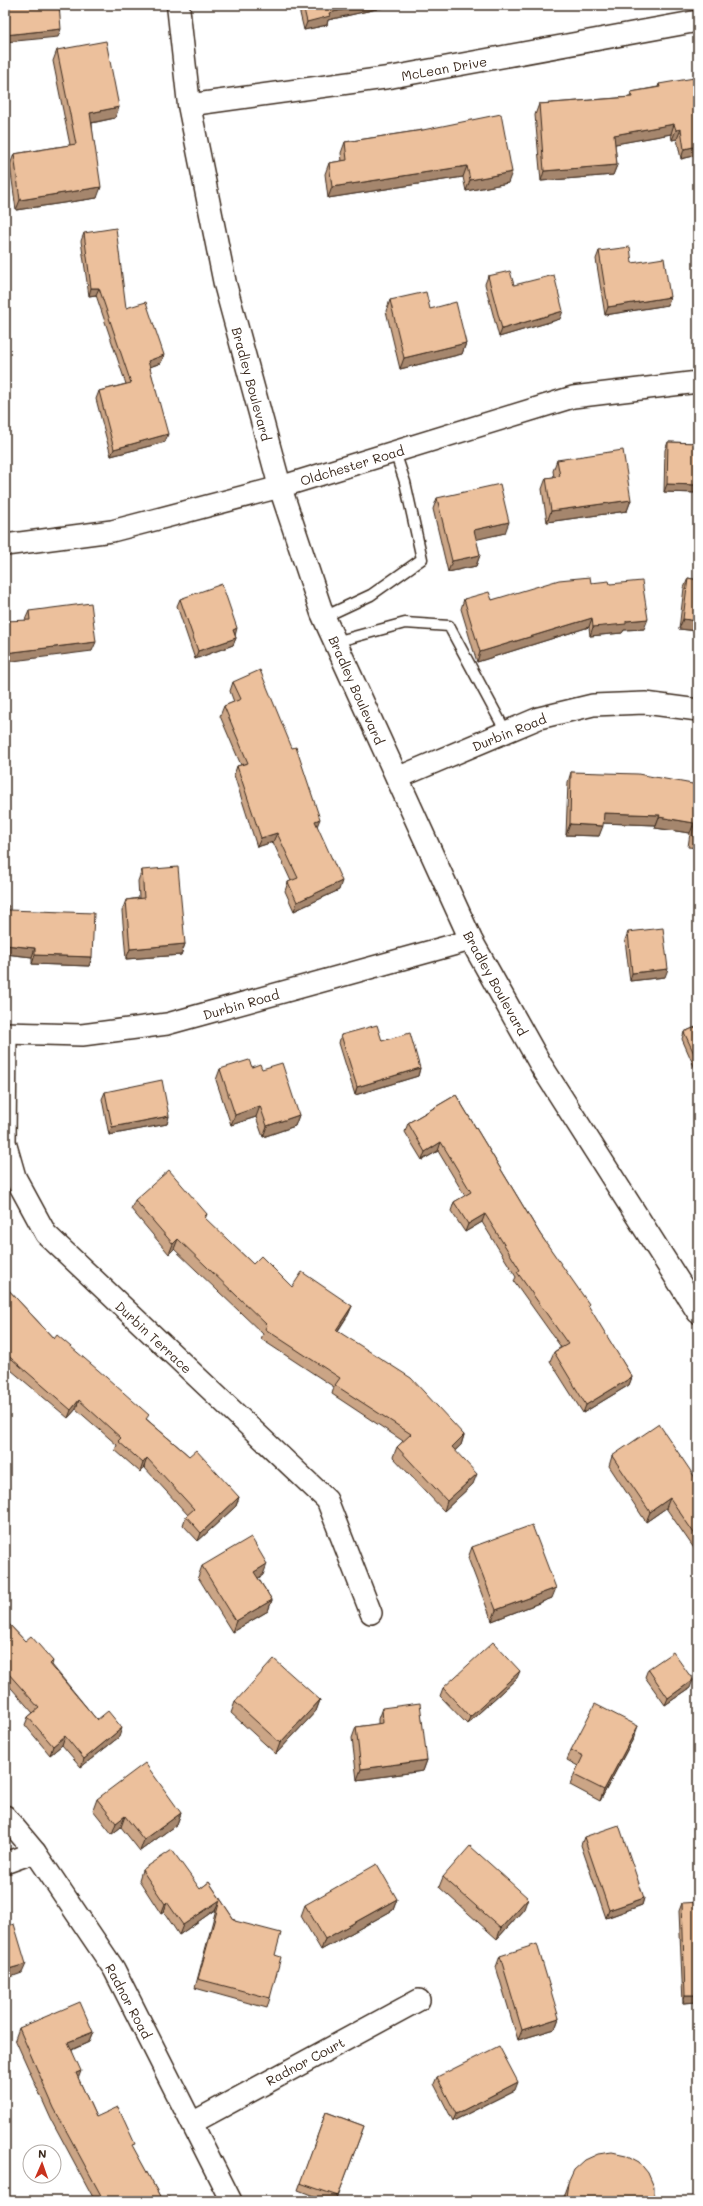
<svg xmlns="http://www.w3.org/2000/svg" width="703" height="2206" viewBox="0 0 703 2206" font-family="Mali,sans-serif">
	<style>
		.lines { fill: none; stroke-linecap: round; stroke-linejoin: round }
		.lane-casing { stroke: #3b2a1e; stroke-width: 13 }
		.street-casing { stroke: #3b2a1e; stroke-width: 24 }
		.secondary-casing { stroke: #3b2a1e; stroke-width: 25 }
		.lane { stroke: #fff; stroke-width: 10 }
		.street { stroke: #fff; stroke-width: 21 }
		.secondary { stroke: #fff; stroke-width: 22 }
		.wall { fill: #cba586; stroke: #3b2a1e }
		.shaded-wall { fill: #a5866d; stroke: #3b2a1e }
		.building { fill: #ecc09c; stroke: #3b2a1e }
		.labels { text-anchor: middle; dominant-baseline: central; stroke-width: 3; stroke-linejoin: round; paint-order: stroke }
		.street-label { font-size: 13px; fill: #3b2a1e; stroke: #fff }
	</style>
	<rect width="100%" height="100%" fill="#fff"/>
	<filter id="ink" filterUnits="userSpaceOnUse"><feTurbulence type="fractalNoise" baseFrequency=".025" numOctaves="2"/><feDisplacementMap in="SourceGraphic" scale="8" xChannelSelector="R" yChannelSelector="G"/><feConvolveMatrix kernelMatrix="1 2 1 2 8 2 1 2 1" color-interpolation-filters="sRGB"/></filter>
	<g filter="url(#ink)">
		<g class="lines">
			<g class="lane-casing">
				<g id="lane">
					<path d="M324 617 371 595 422 559 405 482 395 452"/>
					<path d="M335 642 405 623 449 626 506 732"/>
				</g>
			</g>
			<g class="street-casing">
				<g id="street">
					<path d="M189 105 392 77 698 21"/>
					<path d="M5 545 112 531 280 487 573 397 698 382"/>
					<path d="M397 778 539 718 593 705 645 703 698 710"/>
					<path d="M5 1033 82 1035 167 1024 471 940"/>
					<path d="M6 1034 5 1142 15 1177 46 1234 327 1500 371 1613"/>
					<path d="M5 1816 35 1852 114 1969 231 2201"/>
					<path d="M5 1863 35 1852"/>
					<path d="M192 2123 419 2000"/>
				</g>
			</g>
			<g class="secondary-casing">
				<path id="secondary" d="M178 5 189 105 225 284 280 487 322 613 471 940 542 1067 698 1312"/>
			</g>
			<use href="#lane" class="lane"/>
			<use href="#street" class="street"/>
			<use href="#secondary" class="secondary"/>
		</g>
		<g class="wall">
			<path d="M298 5H394L328 20 327 25 304 30Z"/>
			<path d="M57 50 119 107 115 118 92 123 97 198 16 210 10 165 14 154 70 145 53 61Z"/>
			<path d="M659 84 698 97V155L681 159 677 139 672 140 671 134 615 144 617 165 613 175 541 181 535 115 539 104 630 97 631 92 658 87Z"/>
			<path d="M423 130 508 183 466 191 463 177 328 198 325 174 329 163 342 161 341 153 345 142Z"/>
			<path d="M84 233 126 308 161 363 150 367 165 442 111 456 96 399 99 391 126 384 96 295 89 296 81 241Z"/>
			<path d="M599 251 632 263 670 297 668 305 605 315 596 259Z"/>
			<path d="M488 276 514 285 560 319 499 337 485 284Z"/>
			<path d="M390 300 430 309 466 343 462 354 400 369 386 311Z"/>
			<path d="M668 442 698 443V493L664 492 665 450Z"/>
			<path d="M557 460 631 500 627 511 547 522 542 489 546 478 554 477 553 471Z"/>
			<path d="M437 498 505 533 476 539 480 555 476 566 448 572 433 509Z"/>
			<path d="M688 578 698 580V631L679 629 684 588Z"/>
			<path d="M591 583 610 584 644 629 624 630 622 633 590 636 589 627 477 662 461 609 464 599 492 600Z"/>
			<path d="M180 599 235 635 236 638 233 645 195 659 177 606Z"/>
			<path d="M29 611 92 651 25 620Z"/>
			<path d="M233 682 317 826 339 890 294 911 285 891 288 882 291 881 273 842 257 847 234 775 237 766 241 765 220 716 224 706 234 702 230 691Z"/>
			<path d="M571 772 698 785V848L688 847 690 833 655 828 656 825 603 823 599 836 566 835 568 782Z"/>
			<path d="M142 870 185 944 181 955 126 959 122 911 126 900 139 898 138 881Z"/>
			<path d="M5 905 8 910 92 957 89 966 32 964V957L5 954Z"/>
			<path d="M628 932 665 977 630 981 625 940Z"/>
			<path d="M698 1026V1073H697L682 1039 684 1032Z"/>
			<path d="M341 1035 382 1041 420 1068 418 1076 355 1095 339 1043Z"/>
			<path d="M252 1067 299 1115 295 1126 263 1137 256 1117 231 1125 216 1080 220 1069Z"/>
			<path d="M105 1092 169 1116 167 1124 109 1135 102 1099Z"/>
			<path d="M456 1095 540 1234 588 1307 632 1377 629 1385 583 1413 550 1361 554 1352 561 1347 514 1281 516 1277 482 1222 465 1232 451 1211 454 1202 465 1196 438 1151 422 1160 405 1132 408 1123Z"/>
			<path d="M135 1200 207 1214 205 1219 253 1264 292 1287 352 1306 348 1315 338 1331 464 1435 461 1445 455 1451 473 1484 444 1511 393 1457 397 1447 403 1441 332 1394 334 1387 261 1339 263 1334 174 1249 169 1254 131 1209Z"/>
			<path d="M5 1286 54 1339 189 1456 239 1497 236 1506 198 1541 183 1525 186 1516 188 1515 144 1467 140 1472 115 1450 117 1445 76 1409 68 1418 5 1365Z"/>
			<path d="M612 1456 698 1482V1554L666 1508 646 1522 609 1466Z"/>
			<path d="M472 1547 552 1598 492 1621 468 1558Z"/>
			<path d="M202 1566 263 1575 258 1578 272 1600 268 1611 232 1632 198 1577Z"/>
			<path d="M5 1620 25 1641 53 1661 52 1665 97 1720 119 1737 81 1767 62 1745 50 1755 25 1725 28 1717 33 1713 5 1681Z"/>
			<path d="M648 1669 690 1688 665 1705 645 1677Z"/>
			<path d="M517 1678 467 1724 440 1696 443 1688Z"/>
			<path d="M320 1700 316 1711 276 1754 231 1713 235 1702Z"/>
			<path d="M382 1708 427 1760 423 1771 357 1780 352 1738 356 1727 378 1724V1719Z"/>
			<path d="M634 1737 600 1801 570 1785 574 1775 578 1766 567 1760 571 1750Z"/>
			<path d="M97 1799 181 1813 177 1824 140 1851 121 1827 112 1834 93 1810Z"/>
			<path d="M584 1837 644 1898 642 1905 606 1918 581 1845Z"/>
			<path d="M142 1870 200 1889 209 1882 235 1921 275 1955 270 1998 267 2008 195 1988 216 1909 179 1935 164 1912 161 1914 139 1880Z"/>
			<path d="M443 1877 524 1909 497 1939 439 1887Z"/>
			<path d="M397 1899 393 1910 321 1950 301 1916 305 1905Z"/>
			<path d="M682 1903 698 2002 683 2003 679 1911Z"/>
			<path d="M500 1956 559 2018 555 2029 518 2040 496 1967Z"/>
			<path d="M19 2028 93 2032 89 2042 72 2050 78 2078 96 2117 133 2148 162 2200 172 2201H95L51 2119 15 2039Z"/>
			<path d="M437 2077 515 2090 453 2121 434 2084Z"/>
			<path d="M326 2112 364 2126 336 2201H327L298 2190Z"/>
			<path d="M568 2183 654 2201H563L564 2194Z"/>
		</g>
		<g class="shaded-wall">
			<path d="M362 5H394L328 20 327 25 304 30 307 22 329 13Z"/>
			<path d="M61 29 58 37 5 42V35Z"/>
			<path d="M119 107 115 118 86 124 90 113Z"/>
			<path d="M674 124 671 134 610 145 614 135Z"/>
			<path d="M681 129 677 139 672 140 676 130Z"/>
			<path d="M698 146V155L681 159 684 149Z"/>
			<path d="M617 165 613 175 541 181 544 171Z"/>
			<path d="M467 166 463 177 328 198 332 187Z"/>
			<path d="M512 172 508 183 466 191 470 180Z"/>
			<path d="M101 187 97 198 16 210 20 200Z"/>
			<path d="M91 288H99L96 295 89 296Z"/>
			<path d="M670 297 668 305 605 315 608 307Z"/>
			<path d="M563 311 560 319 499 337 502 329Z"/>
			<path d="M466 343 462 354 400 369 404 358Z"/>
			<path d="M164 355 161 363 146 368 148 361Z"/>
			<path d="M168 434 165 442 111 456 114 449Z"/>
			<path d="M667 484 698 485V493L664 492Z"/>
			<path d="M631 500 627 511 547 522 551 511Z"/>
			<path d="M509 522 505 533 470 541 474 530Z"/>
			<path d="M480 555 476 566 448 572 452 561Z"/>
			<path d="M592 618 589 627 477 662 480 652Z"/>
			<path d="M648 619 644 629 624 630 622 633 590 636 593 627 626 621Z"/>
			<path d="M683 619 698 621V631L679 629Z"/>
			<path d="M237 628 235 636 233 630Z"/>
			<path d="M236 638 233 645 195 659 198 651Z"/>
			<path d="M96 642 92 651 5 662V653Z"/>
			<path d="M604 813 660 815 656 825 600 823Z"/>
			<path d="M659 817 694 823 690 833 655 828Z"/>
			<path d="M320 819 316 829 315 821Z"/>
			<path d="M570 824 603 826 599 836 566 835Z"/>
			<path d="M277 833 273 842 257 847 261 838Z"/>
			<path d="M342 881 339 890 294 911 297 902Z"/>
			<path d="M185 944 181 955 126 959 130 949Z"/>
			<path d="M5 945 35 948 32 957 5 954Z"/>
			<path d="M35 955 92 957 89 966 32 964Z"/>
			<path d="M668 969 665 977 630 981 632 973Z"/>
			<path d="M420 1068 418 1076 355 1095 357 1087Z"/>
			<path d="M260 1106 256 1117 231 1125 235 1115Z"/>
			<path d="M299 1115 295 1126 263 1137 267 1126Z"/>
			<path d="M169 1116 167 1124 109 1135 112 1127Z"/>
			<path d="M441 1142 438 1151 422 1160 425 1152Z"/>
			<path d="M485 1214 482 1222 465 1232 468 1224Z"/>
			<path d="M178 1239 174 1249 169 1254 173 1244Z"/>
			<path d="M352 1306 348 1315 332 1339 336 1330Z"/>
			<path d="M632 1377 629 1385 583 1413 586 1405Z"/>
			<path d="M79 1400 76 1409 68 1418 71 1410Z"/>
			<path d="M464 1435 461 1445 448 1457 452 1447Z"/>
			<path d="M147 1458 144 1467 140 1472 143 1463Z"/>
			<path d="M477 1474 473 1484 444 1511 447 1501Z"/>
			<path d="M239 1497 236 1506 198 1541 201 1533Z"/>
			<path d="M670 1498 666 1508 646 1522 650 1512Z"/>
			<path d="M267 1564 263 1575 251 1583 254 1572Z"/>
			<path d="M556 1588 552 1598 492 1621 496 1610Z"/>
			<path d="M272 1600 268 1611 232 1632 236 1621Z"/>
			<path d="M520 1671 517 1678 467 1724 470 1717Z"/>
			<path d="M8 1673 5 1680V1675Z"/>
			<path d="M693 1680 690 1688 665 1705 668 1698Z"/>
			<path d="M320 1700 316 1711 276 1754 280 1743Z"/>
			<path d="M638 1726 634 1737 600 1801 604 1790Z"/>
			<path d="M122 1728 119 1737 81 1767 84 1759Z"/>
			<path d="M65 1736 62 1745 50 1755 53 1746Z"/>
			<path d="M427 1760 423 1771 357 1780 361 1769Z"/>
			<path d="M181 1813 177 1824 140 1851 144 1840Z"/>
			<path d="M125 1816 121 1827 112 1834 116 1823Z"/>
			<path d="M528 1898 524 1909 497 1939 501 1928Z"/>
			<path d="M644 1898 642 1905 606 1918 609 1910Z"/>
			<path d="M397 1899 393 1910 321 1950 325 1939Z"/>
			<path d="M220 1900 216 1909 179 1935 183 1925Z"/>
			<path d="M167 1902 164 1912 161 1914 165 1904Z"/>
			<path d="M26 1964 22 1973 5 1979V1970Z"/>
			<path d="M685 1995H698V2002L683 2003Z"/>
			<path d="M559 2018 555 2029 518 2040 522 2030Z"/>
			<path d="M93 2032 89 2042 64 2053 68 2042Z"/>
			<path d="M81 2071 77 2082 76 2073Z"/>
			<path d="M518 2082 515 2090 453 2121 456 2114Z"/>
		</g>
		<g class="building">
			<path d="M5 5H59L61 29 5 35Z"/>
			<path d="M303 5H362L329 13 330 16 307 22Z"/>
			<path d="M106 41 119 107 90 113 101 187 20 200 14 154 76 144 57 50Z"/>
			<path d="M694 78 698 97V146L684 149 681 129 676 130 674 124 614 135 617 165 544 171 539 104 632 97 631 92 660 87 659 84Z"/>
			<path d="M501 114 512 172 470 180 467 166 332 187 329 163 347 160 345 142 423 130Z"/>
			<path d="M116 228 126 308 146 302 164 355 148 361 168 434 114 449 99 391 131 383 99 288H91L84 233Z"/>
			<path d="M630 247 632 263 664 258 670 297 608 307 599 251Z"/>
			<path d="M510 271 514 285 554 275 563 311 502 329 488 276Z"/>
			<path d="M426 292 430 309 456 302 466 343 404 358 390 300Z"/>
			<path d="M668 442 698 443V485L667 484Z"/>
			<path d="M623 450 631 500 551 511 546 478 560 476 557 460Z"/>
			<path d="M500 484 509 522 474 530 480 555 452 561 437 498Z"/>
			<path d="M590 577 591 583 609 581 610 584 642 581 648 619 626 621V624L593 627 592 618 480 652 464 599 489 592 492 600 559 580Z"/>
			<path d="M688 578 698 580V621L683 619Z"/>
			<path d="M222 584 237 628 233 630 236 638 198 651 180 599Z"/>
			<path d="M91 603 96 642 5 653V621L30 620 29 611Z"/>
			<path d="M260 670 292 748 296 747 320 819 315 821 342 881 297 902 288 882 298 878 277 833 261 838 237 766 248 763 224 706 241 699 233 682Z"/>
			<path d="M571 772 638 774 698 785V837L692 836 694 823 659 817 660 815 604 813 603 826 570 824Z"/>
			<path d="M178 867 185 944 130 949 126 900 144 898 142 870Z"/>
			<path d="M5 905 9 906 8 910 94 913 92 957 35 955V948L5 945Z"/>
			<path d="M663 928 668 969 632 973 628 932Z"/>
			<path d="M377 1025 382 1041 410 1033 420 1068 357 1087 341 1035Z"/>
			<path d="M698 1026V1062L684 1032Z"/>
			<path d="M249 1060 252 1067 260 1064 262 1069 282 1063 299 1115 267 1126 260 1106 235 1115 220 1069Z"/>
			<path d="M162 1080 169 1116 112 1127 105 1092Z"/>
			<path d="M456 1095 540 1234 589 1304 588 1305 632 1377 586 1405 554 1352 568 1344 517 1272 520 1270 485 1214 468 1224 454 1202 471 1192 441 1142 425 1152 408 1123Z"/>
			<path d="M169 1170 207 1214 204 1217 253 1264 261 1256 292 1287 302 1272 352 1306 336 1330 411 1378 464 1435 452 1447 477 1474 447 1501 397 1447 411 1434 335 1385 340 1378 265 1329 267 1325 178 1239 173 1244 135 1200Z"/>
			<path d="M5 1286 54 1339 57 1335 98 1370 149 1415 146 1419 189 1456 196 1450 239 1497 201 1533 186 1516 194 1509 147 1458 143 1463 118 1441 121 1438 79 1400 71 1410 5 1353Z"/>
			<path d="M659 1424 698 1482V1539L670 1498 650 1512 612 1456Z"/>
			<path d="M532 1525 556 1588 496 1610 472 1547Z"/>
			<path d="M251 1537 267 1564 254 1572 272 1600 236 1621 202 1566Z"/>
			<path d="M5 1620 25 1641 31 1636 53 1661 50 1664 97 1720 108 1711 122 1728 84 1759 65 1736 53 1746 28 1717 39 1708 8 1673 5 1675Z"/>
			<path d="M493 1642 520 1671 470 1717 443 1688Z"/>
			<path d="M673 1652 693 1680 668 1698 648 1669Z"/>
			<path d="M274 1659 320 1700 280 1743 235 1702Z"/>
			<path d="M420 1703 427 1760 361 1769 356 1727 383 1723 382 1708Z"/>
			<path d="M595 1704 638 1726 604 1790 574 1775 583 1756 571 1750Z"/>
			<path d="M145 1763 181 1813 144 1840 125 1816 116 1823 97 1799Z"/>
			<path d="M619 1825 644 1898 609 1910 584 1837Z"/>
			<path d="M470 1846 528 1898 501 1928 443 1877Z"/>
			<path d="M172 1850 200 1889 209 1882 235 1921 281 1933 275 1955 281 1957 270 1998 198 1979 220 1900 183 1925 167 1902 165 1904 142 1870Z"/>
			<path d="M377 1864 397 1899 325 1939 305 1905Z"/>
			<path d="M698 1902V1995H685L682 1903Z"/>
			<path d="M14 1924 26 1964 5 1970V1927Z"/>
			<path d="M537 1944 559 2018 522 2030 500 1956Z"/>
			<path d="M80 2002 93 2032 68 2042 81 2071 76 2073 96 2117 118 2107 135 2144 132 2145 162 2200 169 2197 172 2201H104L54 2108 19 2028Z"/>
			<path d="M499 2046 518 2082 456 2114 437 2077Z"/>
			<path d="M326 2112 364 2126 338 2196 300 2183Z"/>
			<path d="M612 2152 626 2155 639 2162 648 2173 654 2187V2201H567L566 2197 568 2183 574 2170 585 2160 598 2154Z"/>
		</g>
	</g>
	<g class="labels">
		<g class="street-label">
			<text transform="translate(444 68) rotate(-10)">McLean Drive</text>
			<text transform="translate(252 384) rotate(75)">Bradley Boulevard</text>
			<text transform="translate(352 465) rotate(-17)">Oldchester Road</text>
			<text transform="translate(357 690) rotate(66)">Bradley Boulevard</text>
			<text transform="translate(509 732) rotate(-22)">Durbin Road</text>
			<text transform="translate(496 983) rotate(61)">Bradley Boulevard</text>
			<text transform="translate(241 1004) rotate(-16)">Durbin Road</text>
			<text transform="translate(154 1337) rotate(43)">Durbin Terrace</text>
			<text transform="translate(129 2001) rotate(62)">Radnor Road</text>
			<text transform="translate(305 2061) rotate(-28)">Radnor Court</text>
		</g>
	</g>
	<rect width="703" height="2206" fill="none" stroke="#fff" stroke-width="20"/>
	<rect x="10" y="10" width="683" height="2186" fill="none" stroke="#3b2a1e" stroke-width="1.5" filter="url(#ink)"/>
	<g transform="translate(42 2164) rotate(2)"><circle r="19" fill="#ffffff" stroke="#b1aaa5"/>
	<path d="M0-3L7 15L0 10L-7 15Z" fill="#c8321e"/>
	<text y="-6" font-size="11" font-weight="bold" text-anchor="middle" fill="#3b2a1e">N</text>
	</g>
</svg>
